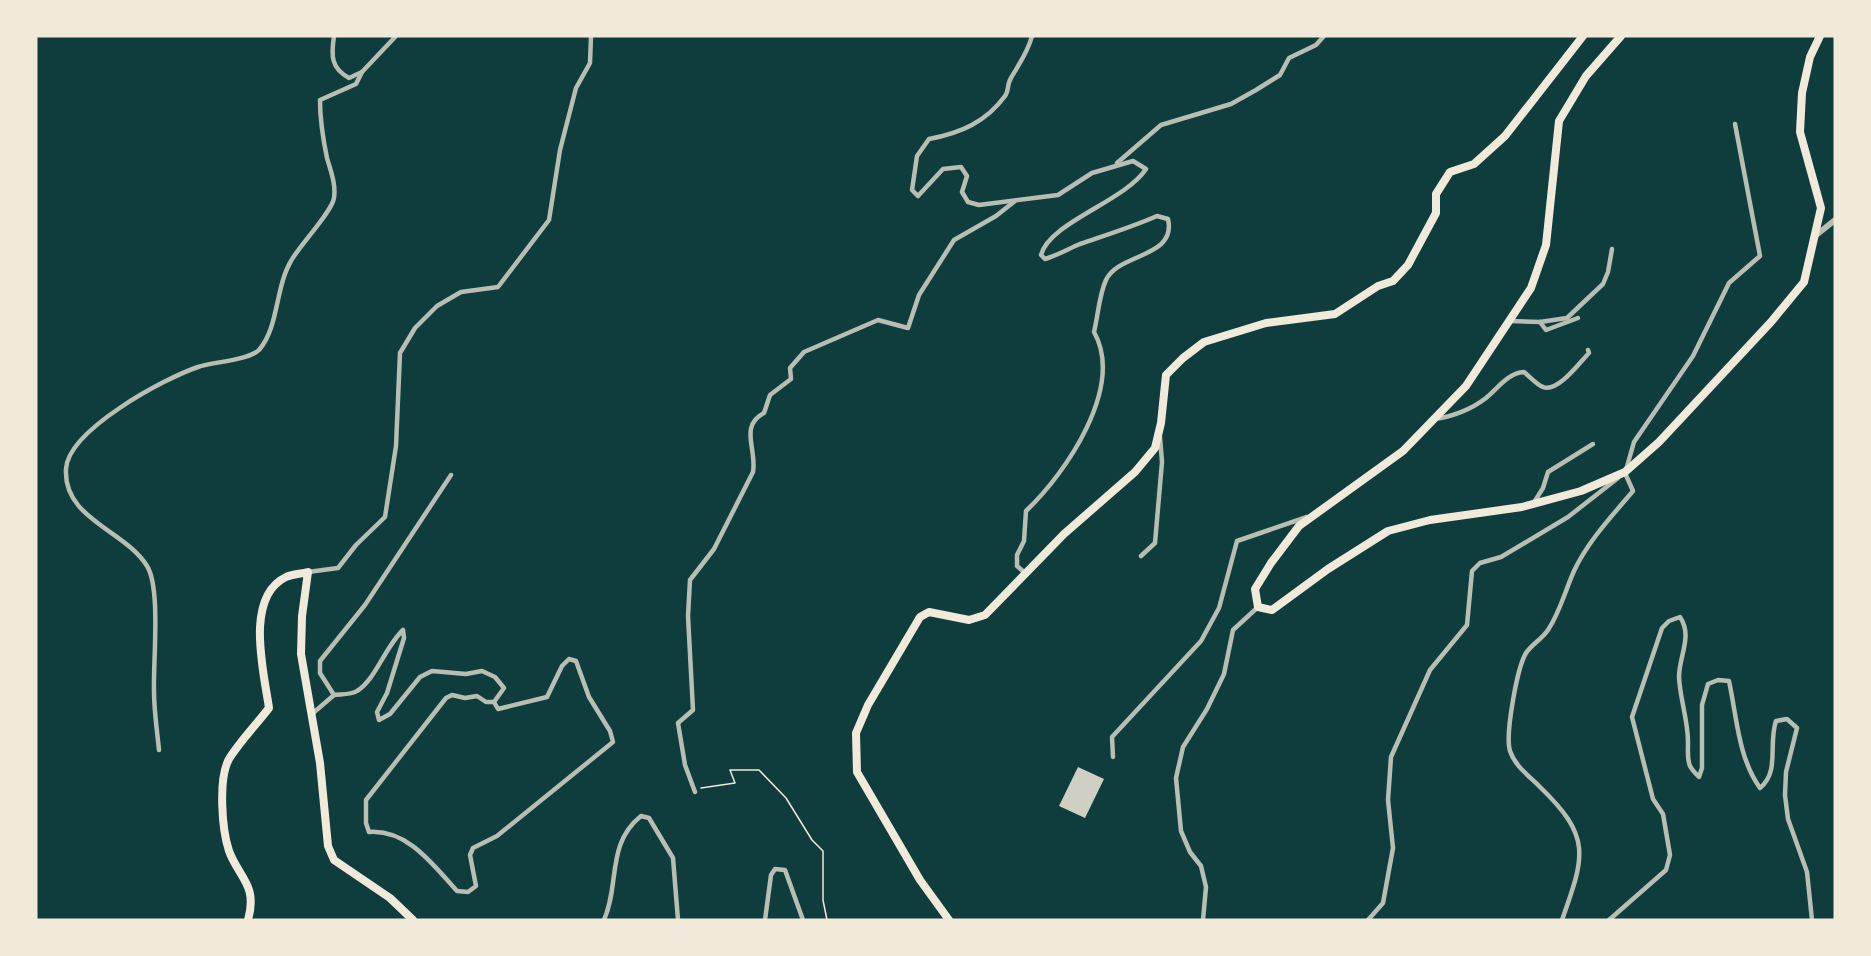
<svg xmlns="http://www.w3.org/2000/svg" width="1871" height="956" viewBox="0 0 1871 956" font-family="'PT Sans Narrow',sans-serif">
	<style>
		.building { fill: #cfcfc3 }
		.lines { fill: none; stroke-linecap: round; stroke-linejoin: round }
		.path { stroke: #f1e9da; stroke-width: 1.5 }
		.minor { stroke: #b8beb3; stroke-width: 4.5 }
		.tertiary { stroke: #b8beb3; stroke-width: 6 }
		.primary { stroke: #f1e9da; stroke-width: 8 }
		.trunk { stroke: #f1e9da; stroke-width: 8 }
	</style>
	<rect width="100%" height="100%" fill="#0f3d3e"/>
	<path class="building" d="M1078 767 1104 779 1085 818 1059 806Z"/>
	<g class="lines">
		<path class="path" d="M701 788 735 783 730 770H759L786 798 812 840 823 851V900L827 920"/>
		<g class="minor">
			<path d="M334 36C331 56 331 68 349 78L362 72 396 36"/>
			<path d="M1117 163 1161 125 1231 104 1256 90 1280 75 1289 58 1316 45 1324 36"/>
			<path d="M1510 321 1540 322 1567 318 1603 284 1608 272 1612 249"/>
			<path d="M1540 322 1546 330 1578 318"/>
			<path d="M1434 419C1452 417 1472 409 1486 398 1498 388 1508 373 1524 372 1529 376 1537 385 1543 387 1558 393 1580 362 1589 353L1588 350"/>
			<path d="M1626 470 1634 442 1693 356 1729 283 1760 256 1735 124"/>
			<path d="M451 475 365 605 320 661V673L334 695C340 694 351 695 357 691 376 679 385 647 403 630L404 638 387 693 377 712 379 720 390 714 420 677 432 671 466 674 482 671 495 677 504 688 494 702 498 709 547 697 562 666 569 659 576 661 589 697 610 731 613 742 497 836 473 848 470 855 476 886 468 892 457 891C434 866 408 829 369 832L366 823V800L446 698 452 695 465 698 477 696 486 702H494"/>
			<path d="M1533 504 1543 488 1548 472 1593 444"/>
			<path d="M1141 556 1155 543 1162 462 1160 437"/>
			<path d="M308 572 338 568 356 545 385 517 396 446 400 353 415 328 437 306 461 292 498 287 549 220 560 150 576 88 590 63 591 36"/>
			<path d="M1025 573 1017 566V555L1024 541 1026 511C1066 473 1125 387 1094 332 1098 316 1099 295 1106 280 1118 253 1177 258 1168 219L1157 216C1132 227 1106 235 1080 244 1068 249 1058 255 1045 259L1041 255C1050 222 1124 202 1146 169L1133 161 1092 173 1058 195 979 205 968 202 962 192 967 176 961 167 943 169 918 196 912 190 917 156 929 139C961 133 986 122 1005 96 1009 91 1007 84 1011 78 1019 64 1028 52 1032 36"/>
			<path d="M312 714 334 695"/>
			<path d="M159 750C157 730 154 711 154 691 153 662 161 588 147 566 125 530 63 519 66 469 68 430 165 378 198 367 213 362 249 360 259 350 279 327 275 288 291 261 299 246 332 212 334 198 336 184 331 172 327 158 323 139 320 120 320 100L356 84 362 72"/>
			<path d="M1113 757 1112 737 1201 641 1219 608 1237 541 1307 517"/>
			<path d="M695 792 685 765 678 723 693 710 688 616 690 580 714 549 753 472C757 449 739 426 764 413L770 395 791 379 790 368 804 352 878 320 908 328 919 295 954 240 996 216 1015 201"/>
			<path d="M604 920C620 884 606 844 641 816L649 818 673 858 678 920"/>
			<path d="M765 920 771 875 775 869 785 870 803 920"/>
			<path d="M1203 920 1206 887 1201 866 1190 852 1181 831 1176 778 1183 747 1207 709 1224 674 1233 630 1258 607"/>
			<path d="M1368 920 1383 903 1393 848 1388 800 1391 757 1430 670 1467 625 1472 571 1480 563 1501 557 1568 517 1618 478"/>
			<path d="M1562 920C1585 855 1592 837 1539 786 1529 776 1515 766 1510 751 1505 735 1517 668 1526 653 1532 644 1542 639 1548 630 1560 612 1565 591 1574 571 1588 541 1612 516 1633 491L1625 473"/>
			<path d="M1609 920 1666 870 1670 855 1663 814 1653 799 1632 717 1662 628 1669 621 1680 617C1693 636 1679 656 1679 677 1680 699 1688 720 1688 742 1688 750 1687 759 1690 766 1692 770 1696 774 1699 777L1702 768V705L1708 684 1718 680 1729 681C1737 718 1738 757 1760 788 1780 772 1768 744 1776 721L1787 719 1797 728 1786 772 1785 795 1788 819 1807 872 1812 920"/>
		</g>
		<path class="tertiary" d="M1815 236 1835 220"/>
		<path class="primary" d="M1621 36 1586 76 1559 121 1546 245 1531 288 1466 386 1403 451 1299 526 1271 563 1255 589 1258 607 1272 610 1328 569 1388 531 1430 520 1522 507 1581 491 1625 472 1659 442 1771 322 1804 282 1821 208 1800 132 1802 93 1810 57 1820 36"/>
		<g class="trunk">
			<path d="M248 920C258 885 239 878 229 851 222 830 218 779 229 759 240 741 256 725 269 708 264 673 244 597 286 577 292 574 301 574 308 572L302 616 301 654 320 763 328 846 334 860 390 898 413 920"/>
			<path d="M949 920 920 880 857 772 856 733 868 705 920 617 929 612 969 620 985 615 1064 534 1135 472 1155 448 1161 423 1166 375 1183 358 1204 342 1266 323 1335 314 1378 286 1393 281 1408 265 1436 213V194L1450 172 1474 164 1505 136 1583 36"/>
		</g>
	</g>
	<rect width="1871" height="956" fill="none" stroke="#f1e9da" stroke-width="75"/>
</svg>
